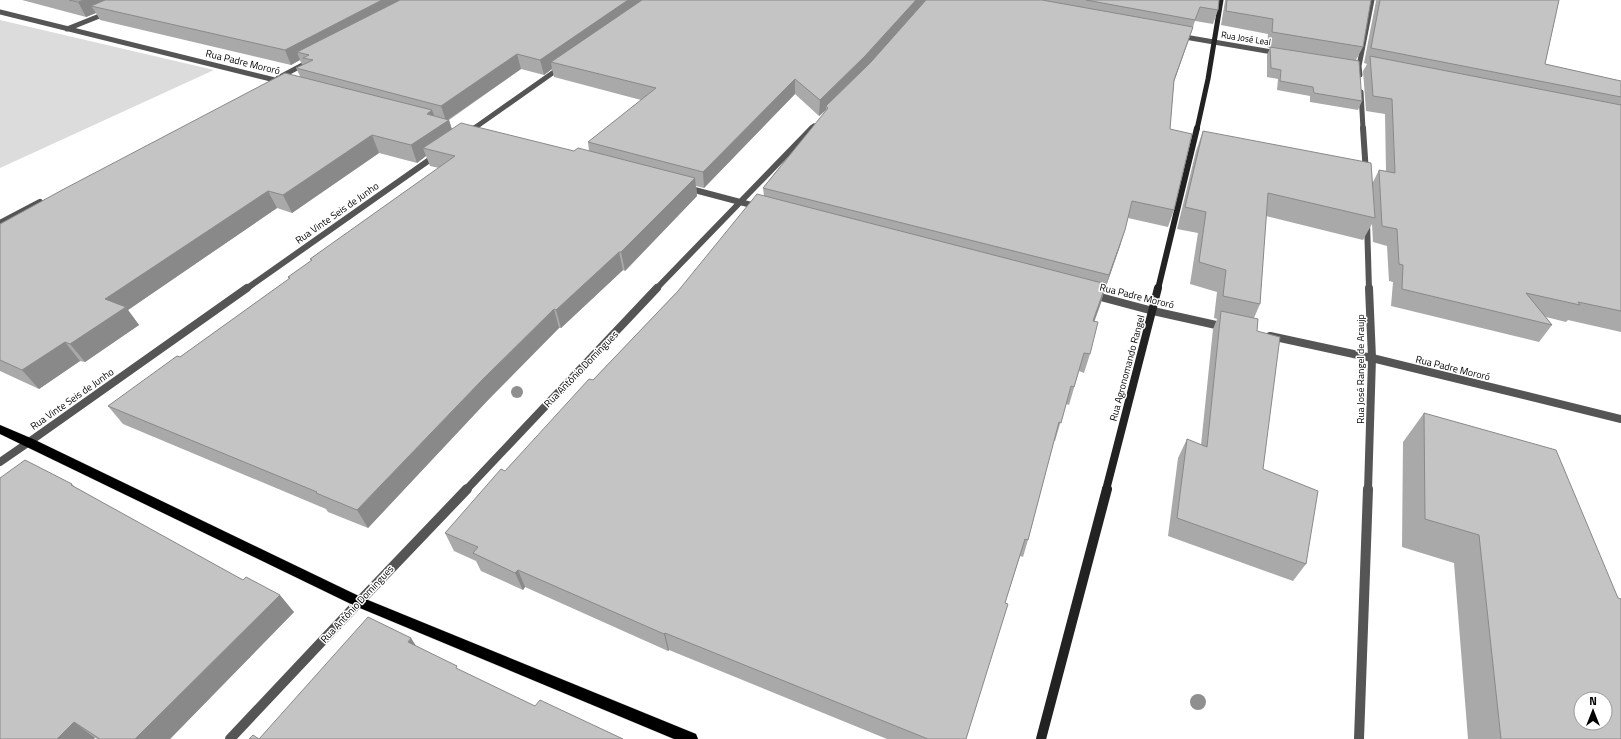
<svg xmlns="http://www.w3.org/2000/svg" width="1621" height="739" viewBox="0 0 1621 739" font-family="'Titillium Web',sans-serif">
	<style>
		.green { fill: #dcdcdc }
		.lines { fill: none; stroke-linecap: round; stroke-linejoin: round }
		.primary-casing { stroke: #dbdbdb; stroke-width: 1 }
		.minor-far3 { stroke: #555; stroke-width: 5 }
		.minor-far2 { stroke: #555; stroke-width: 6 }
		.minor-far1 { stroke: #555; stroke-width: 8 }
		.minor { stroke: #555; stroke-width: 10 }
		.tertiary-far3 { stroke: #555; stroke-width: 5 }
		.tertiary-far2 { stroke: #555; stroke-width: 6 }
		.tertiary-far1 { stroke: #555; stroke-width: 8 }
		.tertiary { stroke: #555; stroke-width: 10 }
		.secondary-far3 { stroke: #222; stroke-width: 5 }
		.secondary-far2 { stroke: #222; stroke-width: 6 }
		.secondary-far1 { stroke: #222; stroke-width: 8 }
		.secondary { stroke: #222; stroke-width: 10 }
		.primary { fill: #000; fill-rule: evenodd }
		.tree { fill: #8f8f8f }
		.wall { fill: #a9a9a9; fill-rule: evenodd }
		.shaded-wall { fill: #898989 }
		.building { fill: #c4c4c4; stroke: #898989; fill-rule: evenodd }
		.labels { text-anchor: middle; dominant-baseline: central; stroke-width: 3; stroke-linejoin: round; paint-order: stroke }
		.far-street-label { font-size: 9px; fill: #000; stroke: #fff }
		.street-label { font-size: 10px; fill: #000; stroke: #fff }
	</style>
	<rect width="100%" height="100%" fill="#fff"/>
	<path class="green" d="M0 20 214 70 0 168Z"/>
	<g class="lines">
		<g class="primary-casing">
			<path id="primary" d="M0 425 33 439 363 598 696 734 698 739H674L355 606 0 434Z"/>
		</g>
		<g class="minor-far3">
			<path d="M0 12 283 82"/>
			<path d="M67 29 107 13"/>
			<path d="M1179 36 1278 53"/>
			<path d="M1360 75 1359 66 1372 0"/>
			<path d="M278 78 312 60"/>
			<path d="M1361 92 1363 129"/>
			<path d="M811 129 814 126"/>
		</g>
		<g class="minor-far2">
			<path d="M1363 128 1366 173"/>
			<path d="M687 188 759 207"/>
			<path d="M1367 222 1369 289"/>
			<path d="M0 223 40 202"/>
			<path d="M656 289 812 128"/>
		</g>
		<g class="minor-far1">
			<path d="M1093 295 1153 311 1225 327"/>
			<path d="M1270 336 1372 358 1621 419"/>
			<path d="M0 462 29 442"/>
			<path d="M466 490 657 288"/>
			<path d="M1368 490 1372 358 1369 288"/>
		</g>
		<g class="minor">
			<path d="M359 602 467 489"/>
			<path d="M1359 739 1368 489"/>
		</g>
		<path class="tertiary-far3" d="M473 129 561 67"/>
		<g class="tertiary-far2">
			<path d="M469 132 475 128"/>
			<path d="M246 289 435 156"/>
		</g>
		<path class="tertiary-far1" d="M29 442 247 288"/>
		<path class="tertiary" d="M230 739 359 602"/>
		<path class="secondary-far3" d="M1197 129 1208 79 1221 0"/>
		<path class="secondary-far2" d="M1158 289 1197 128"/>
		<path class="secondary-far1" d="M1106 490 1158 288"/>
		<path class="secondary" d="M1041 739 1107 489"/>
		<use href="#primary" class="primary"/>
	</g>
	<g class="tree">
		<circle cx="517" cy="392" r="6"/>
		<circle cx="1198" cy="702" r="8"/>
	</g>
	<g class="wall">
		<path d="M22 0H1219L1218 10 1213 24 1195 21 1174 82 1170 129 1174 210 1168 227 1128 218 1120 246 1094 321 1090 354 1084 373 1079 371 1069 405 1066 404 1055 441H1054L1028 540 1023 557 1020 556 1005 603 966 739H887L669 650 668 651 525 587 523 590 481 571 476 561 454 551 445 533 593 380 678 291 764 196 763 188 826 111V110L819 116 795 94 704 188 696 186 697 196 625 271 623 270 561 328H559L489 399 368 528 328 512 326 509 123 424 108 406 180 357 289 279 288 277 311 261 310 259 439 168 430 166 426 156 417 163 379 153 292 213 277 208 128 310 139 325 85 362 80 361 39 389 0 371V224L300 76 296 68 302 65 300 60 291 65 100 20 96 13 86 17ZM521 69 544 75 552 69 554 77 641 100 588 142 589 151H574L452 129 449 120Z"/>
		<path d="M1225 0H1371L1363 47 1356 60 1362 101 1358 110 1310 102V96L1277 90 1278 79 1267 77V55L1270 48 1267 47 1268 34 1221 25 1225 1Z"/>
		<path d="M1375 0H1559L1545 64 1621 81V332L1568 320 1566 322 1546 317 1552 325 1539 342 1391 306 1393 282 1389 281 1387 246 1373 242 1372 224 1363 240 1266 216 1260 304 1254 318 1257 331 1263 469 1306 564 1293 581 1168 536 1178 458 1187 439 1201 445 1213 329 1217 319 1214 318 1217 292 1190 284 1198 233 1177 229 1196 151 1203 131 1373 182 1379 170 1386 171 1385 114 1366 111 1363 71 1367 64 1364 63 1376 1Z"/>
		<path d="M1424 413 1618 598 1621 739H1468L1454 563 1402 547 1403 442Z"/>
		<path d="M72 484 75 487 294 612 170 739H97L95 738 0 739Z"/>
	</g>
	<g class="shaded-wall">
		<path d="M84 0H129L91 6 96 13 86 17 78 2Z"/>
		<path d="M382 0H414L309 55 297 52 300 60 291 65 285 50Z"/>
		<path d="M628 0H650L551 62 552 69 544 75 540 60Z"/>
		<path d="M916 0H928L864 71 826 106V110L819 116 820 100Z"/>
		<path d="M1193 27 1188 42 1169 95 1174 80Z"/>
		<path d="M517 54 521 69 446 121 441 106Z"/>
		<path d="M795 79V94L704 188 703 172Z"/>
		<path d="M432 110 438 127 449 120 454 137 423 148 426 156 417 163 411 145 427 114Z"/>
		<path d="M372 135 379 153 292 213 283 195Z"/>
		<path d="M695 178 697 196 625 271 621 252Z"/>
		<path d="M268 191 277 208 128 310 139 325 85 362 70 344 105 299Z"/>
		<path d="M1125 230 1120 246 1104 292 1109 275Z"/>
		<path d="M619 252 623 270 561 328 556 310Z"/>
		<path d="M1106 284 1101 303 1088 339 1093 321Z"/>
		<path d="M554 309 559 328 489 399 368 528 357 510 482 380Z"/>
		<path d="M65 342 80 361 39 389 22 370Z"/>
		<path d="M518 570 525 587 523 590 515 573Z"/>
		<path d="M280 595 294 612 170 739H135Z"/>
		<path d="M665 633 669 650 668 651 664 634Z"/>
		<path d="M411 638 422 655 408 642Z"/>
		<path d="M74 722 95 738 94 739H57Z"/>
	</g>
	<g class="building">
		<path d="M69 0H84L78 2Z"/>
		<path d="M105 0H382L285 50 91 6Z"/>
		<path d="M400 0H628L540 60 517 54 441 106 296 68 313 60 303 58 309 55 297 52Z"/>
		<path d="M642 0H916L865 56 820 100 795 79 703 172 588 142 656 88 551 62Z"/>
		<path d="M926 0H1042L1193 27 1174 80 1170 129 1192 134 1174 210 1132 201 1125 230 1109 275 763 188 828 108 826 106 871 62Z"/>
		<path d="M1086 0H1219L1218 10 1200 7 1195 20Z"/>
		<path d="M1227 0H1371L1363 47 1272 32 1273 19 1226 11Z"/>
		<path d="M1380 0H1559L1545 64 1621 81V97L1371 48Z"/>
		<path d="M1270 47 1359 61 1362 101 1314 93 1313 87 1280 81 1281 70 1271 68Z"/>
		<path d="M1370 56 1621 105V311L1578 302 1580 305 1526 293 1552 325 1402 289 1403 265 1399 264 1397 229 1382 226 1379 170 1395 173 1392 99 1373 96Z"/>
		<path d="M285 73 432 110 427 114 449 120 411 145 372 135 283 195 268 191 105 299 126 307 70 344 65 342 22 370 0 360V224L64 189Z"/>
		<path d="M461 123 574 151 578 148 695 178 621 252H619L556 310 554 309 482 380 357 510 316 493 317 492 108 406 177 356 180 357 290 278 288 277 312 260 310 259 455 156 423 148Z"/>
		<path d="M1203 131 1371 163 1375 218 1268 193 1260 304 1223 296 1226 270 1199 262 1206 212 1185 207Z"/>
		<path d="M757 194 1106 284 1093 321 1098 322 1090 354 1084 353 1074 387 1071 386 1061 423 1059 422 1028 540 1025 539 1005 603 1008 604 966 739H928L665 633 664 634 518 570 515 573 473 553 478 547 445 533 501 469 505 471 589 379 593 380 678 291Z"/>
		<path d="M1221 311 1258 319 1257 331 1280 337 1263 469 1318 491 1306 564 1177 518 1187 439 1207 447Z"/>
		<path d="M1424 413 1556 450 1618 598 1621 599V739H1501L1479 535 1425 519ZM1581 699H1605V723H1581Z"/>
		<path d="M25 460 72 484 71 485 243 580 246 577 280 595 135 739H100L74 722 57 739H0V478Z"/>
		<path d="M368 617 411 638 408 642 457 666 456 668 535 706 540 700 623 739H259Z"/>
		<path d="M253 735 259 739H249Z"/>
	</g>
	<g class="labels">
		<g class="far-street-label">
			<text transform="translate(1246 38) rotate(9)">Rua José Leal</text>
		</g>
		<g class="street-label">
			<text transform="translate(243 62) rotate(14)">Rua Padre Mororó</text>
			<text transform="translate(337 213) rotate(-35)">Rua Vinte Seis de Junho</text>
			<text transform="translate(1137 296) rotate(14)">Rua Padre Mororó</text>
			<text transform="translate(1127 368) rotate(-75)">Rua Agronomando Rangel</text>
			<text transform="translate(1453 368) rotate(14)">Rua Padre Mororó</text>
			<text transform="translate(581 369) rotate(-46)">Rua Antônio Domingues</text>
			<text transform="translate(1360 369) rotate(-90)">Rua José Rangel de Araujp</text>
			<text transform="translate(72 399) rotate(-35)">Rua Vinte Seis de Junho</text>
			<text transform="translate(357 604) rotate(-47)">Rua Antônio Domingues</text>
		</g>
	</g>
	<g transform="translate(1593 711)"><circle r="19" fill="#ffffff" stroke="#999999"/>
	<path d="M0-3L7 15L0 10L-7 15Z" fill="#000000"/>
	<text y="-6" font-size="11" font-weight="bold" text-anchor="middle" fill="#000000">N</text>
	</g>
</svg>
